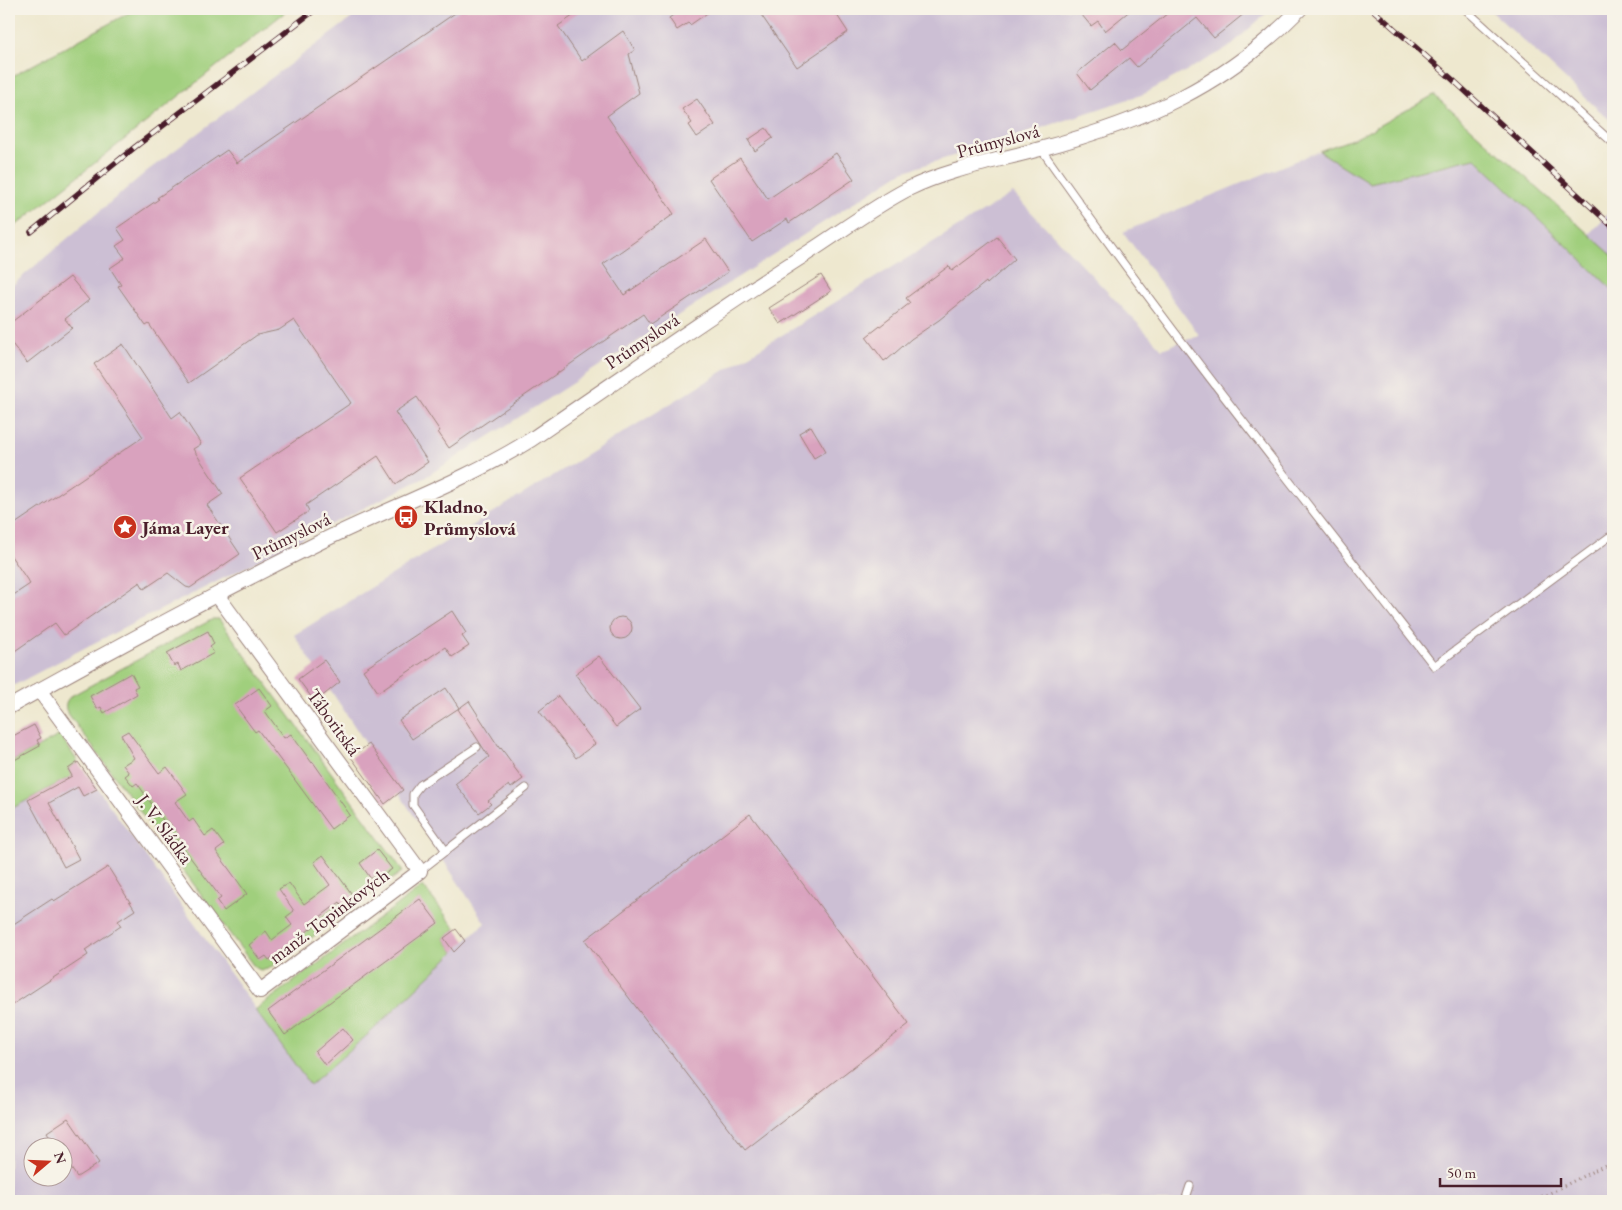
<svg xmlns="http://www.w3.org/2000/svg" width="1622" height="1210" viewBox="0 0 1622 1210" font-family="'EB Garamond',serif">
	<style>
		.industrial { fill: #ccbfd4; fill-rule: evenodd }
		.green { fill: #a0cf7d; stroke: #757754 }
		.building { fill: #d9a2be }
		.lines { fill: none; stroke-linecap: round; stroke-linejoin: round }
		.lane-casing { stroke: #9c847d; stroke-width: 9 }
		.street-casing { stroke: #9c847d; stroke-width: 16 }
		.path { stroke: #9c847d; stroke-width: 3; stroke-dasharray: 1 4; stroke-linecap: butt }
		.lane { stroke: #fff; stroke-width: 7 }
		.street { stroke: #fff; stroke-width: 14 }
		.rail-casing { stroke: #4a1f2b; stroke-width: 5.5 }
		.rail { stroke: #f7f3e8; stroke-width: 4; stroke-dasharray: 11; stroke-linecap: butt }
		.labels { text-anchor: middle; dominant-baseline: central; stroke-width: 5; stroke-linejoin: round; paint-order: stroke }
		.street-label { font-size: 19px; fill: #4a1f2b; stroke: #f7f3e8 }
		.poi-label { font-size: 19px; font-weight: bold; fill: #4a1f2b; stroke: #f7f3e8; text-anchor: start }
	</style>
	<rect width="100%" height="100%" fill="#f7f3e8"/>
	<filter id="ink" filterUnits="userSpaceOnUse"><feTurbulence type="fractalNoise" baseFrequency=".02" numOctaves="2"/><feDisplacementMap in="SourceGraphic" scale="10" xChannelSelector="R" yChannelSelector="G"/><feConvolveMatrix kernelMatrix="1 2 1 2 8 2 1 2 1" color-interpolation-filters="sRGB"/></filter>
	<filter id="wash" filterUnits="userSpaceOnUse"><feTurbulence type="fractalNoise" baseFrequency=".0096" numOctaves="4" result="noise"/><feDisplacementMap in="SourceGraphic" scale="20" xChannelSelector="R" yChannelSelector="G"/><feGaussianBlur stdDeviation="1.12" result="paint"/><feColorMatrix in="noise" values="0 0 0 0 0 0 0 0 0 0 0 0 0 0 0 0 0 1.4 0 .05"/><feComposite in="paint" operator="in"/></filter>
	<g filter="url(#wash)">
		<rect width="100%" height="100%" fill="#eee8cf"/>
		<g class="industrial">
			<path d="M364 9H1271L1228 48 1144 94 1032 131 902 172 424 478 90 645 9 688V288L147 171Z"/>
			<path d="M1489 9H1613V123Z"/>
			<path d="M1319 151 1370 183 1475 158 1613 290V1201H9V810L84 770 310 1085 485 923 294 635 1013 193 1162 349 1199 335 1123 232ZM32 1148H62V1178H32Z"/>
			<path d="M1613 209V257L1589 234Z"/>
		</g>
		<g class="green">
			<path d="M136 9H289L9 231V78Z"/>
			<path d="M1434 95 1613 256V290L1475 158 1370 183 1319 151 1358 137Z"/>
			<path d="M213 619H219L221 622 403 871 270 968C263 971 259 971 253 965L67 712C64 706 66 700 71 696Z"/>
			<path d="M60 735 78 762 68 769 72 776 9 810V763Z"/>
			<path d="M423 886 456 929 444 938 454 952 373 1030 310 1085 255 1010Z"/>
		</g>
		<g id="blocks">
			<g class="building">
				<path d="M461 9H583L558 26 582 61 623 31 635 50 629 54 639 93 607 116 674 214 603 264 624 295 706 239 728 272 650 324 643 314 449 448 438 432 440 431 417 397 395 412 428 462 396 484 378 456 306 505 309 511 277 532 240 478 351 403 294 320 279 330 257 335 189 383 149 324 146 326 118 286 121 285 110 268 125 258 116 246 125 240 117 228 159 199 157 198 227 150 237 163Z"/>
				<path d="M678 9H713L690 25 688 23 677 30 669 18 679 11Z"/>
				<path d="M757 9H833L848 32 797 67Z"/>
				<path d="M1077 9H1132L1105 31 1098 21 1091 26Z"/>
				<path d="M1173 9H1250L1214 38 1197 18 1137 67 1129 58 1090 90 1077 73 1115 42 1122 50Z"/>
				<path d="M697 99 715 125 697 137 689 125 692 123 682 109Z"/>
				<path d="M766 128 773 138 755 151 748 140Z"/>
				<path d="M836 153 854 179 789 223 787 219 752 242 709 179 740 158 768 199Z"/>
				<path d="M997 237 1015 259 987 284 986 282 939 320 911 339 887 360V359L884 361 866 337 910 303 906 298 949 266 952 271Z"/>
				<path d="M821 275 831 291 780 324 769 308Z"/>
				<path d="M70 277 89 300 65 319 72 328 27 363 9 340V324Z"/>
				<path d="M123 344 172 418 180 412 201 444 193 449 223 494 207 505 240 554 190 588 186 587 168 573 144 589 140 582 64 635 55 623 9 655V598L30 584 9 553V528L143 437 94 364Z"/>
				<path d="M811 426 826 451 814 458 799 433Z"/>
				<path d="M452 611 466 633 462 636 469 646 452 657 445 647 378 692 363 670Z"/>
				<circle cx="621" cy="628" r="11"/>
				<path d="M208 631 214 644 210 647 214 653 181 671 178 664 174 666 167 653Z"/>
				<path d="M599 656 640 709 616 727 575 674Z"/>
				<path d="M324 660 340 682 315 702 298 679Z"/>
				<path d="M131 673 138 686 134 688 137 694 104 713 101 707 97 709 90 696Z"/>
				<path d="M259 688 272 706 265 711 284 738 291 734 312 763 313 762 350 815 331 829 258 730 255 732 235 705Z"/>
				<path d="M446 688 459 708 412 739 399 720Z"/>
				<path d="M558 696 595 744 576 758 539 711Z"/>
				<path d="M469 701 500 749 501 748 512 763 513 766 523 779 511 788 509 785 488 801 491 804 479 813 455 784 489 757 458 709Z"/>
				<path d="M34 725 41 738 37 740 40 746 9 763V738Z"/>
				<path d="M128 731 159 773 167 767 187 794 175 802 189 822 193 819 205 836 213 830 224 845 216 851 247 894 224 911 217 901 221 898 174 836 137 783 133 786 125 776 129 773 123 765 134 758 121 735Z"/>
				<path d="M369 744 403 790 385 804 351 757Z"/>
				<path d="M78 762 97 789 83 796 78 787 49 803 79 859 64 867 28 800 72 776 68 769Z"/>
				<path d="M750 814 909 1024 745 1150 585 940Z"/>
				<path d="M377 850 392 869 380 878 377 874 371 879 360 863Z"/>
				<path d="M323 855 354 897 342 906 340 902 316 920 318 923 269 960 266 956 260 960 249 945 266 931 272 940 292 925 286 917 294 911 279 889 289 883 304 904 330 885 314 862Z"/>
				<path d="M108 867 135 910 118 921 121 926 85 950 88 955 9 1007V927L52 899 54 901Z"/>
				<path d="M420 899 438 923 285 1035 268 1011Z"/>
				<path d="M456 929 465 941 454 952 444 938Z"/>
				<path d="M343 1028 353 1040 325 1065 315 1052Z"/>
				<path d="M68 1118 99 1163 77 1177 62 1155V1148H57L47 1132Z"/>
			</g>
		</g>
	</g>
	<g filter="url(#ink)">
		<use href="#blocks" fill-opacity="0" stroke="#9c847d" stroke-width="1"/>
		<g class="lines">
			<g class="lane-casing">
				<g id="lane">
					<path d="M1465 9 1613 143"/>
					<path d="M1041 149C1165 326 1301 495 1434 666L1609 537 1613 538"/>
					<path d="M446 851 413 805V794L420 785 477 747"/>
					<path d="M420 871 526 788"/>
					<path d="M1185 1201 1190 1186"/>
				</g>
			</g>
			<g class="street-casing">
				<g id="street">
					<path d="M39 690 260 991 420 871 217 595"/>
					<path d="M9 707C111 650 215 594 320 542 391 507 465 481 532 439 623 377 713 313 806 254 839 233 873 207 908 189 949 169 996 161 1040 149 1144 121 1224 87 1300 9"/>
				</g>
			</g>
			<path class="path" d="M1527 1201 1548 1194 1613 1161"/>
			<use href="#lane" class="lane"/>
			<use href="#street" class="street"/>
			<g class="rail-casing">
				<g id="rail">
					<path d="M1372 9 1452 79 1613 227"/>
					<path d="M31 232 135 147 316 9"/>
				</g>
			</g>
			<use href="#rail" class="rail"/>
		</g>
	</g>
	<defs>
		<g id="bus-disc" transform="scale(1.25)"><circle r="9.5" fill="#c8321e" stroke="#f7f3e8"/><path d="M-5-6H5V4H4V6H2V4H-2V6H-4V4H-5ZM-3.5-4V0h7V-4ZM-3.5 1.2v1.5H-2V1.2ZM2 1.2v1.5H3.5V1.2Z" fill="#fff"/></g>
		<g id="sight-disc" transform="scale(1.25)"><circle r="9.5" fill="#c8321e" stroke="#f7f3e8"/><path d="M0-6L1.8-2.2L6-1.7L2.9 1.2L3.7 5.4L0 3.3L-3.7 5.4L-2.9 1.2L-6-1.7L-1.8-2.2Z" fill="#fff"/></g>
	</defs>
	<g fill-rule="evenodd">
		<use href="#bus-disc" x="406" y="517"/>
		<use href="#sight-disc" x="125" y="527"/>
	</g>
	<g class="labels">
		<g class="street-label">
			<text transform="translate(998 141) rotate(-15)">Průmyslová</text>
			<text transform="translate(642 341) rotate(-34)">Průmyslová</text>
			<text transform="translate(291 536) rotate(-26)">Průmyslová</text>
			<text transform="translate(334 722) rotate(54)">Táboritská</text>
			<text transform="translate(165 829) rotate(54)">J. V. Sládka</text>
			<text transform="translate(329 916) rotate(-37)">manž. Topinkových</text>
		</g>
		<g class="poi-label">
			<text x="424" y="506">Kladno,<tspan x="424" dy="22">Průmyslová</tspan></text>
			<text x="142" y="527">Jáma Layer</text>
		</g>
	</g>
	<rect width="1622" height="1210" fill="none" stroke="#f7f3e8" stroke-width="30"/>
	<g transform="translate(48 1162) rotate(71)"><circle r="24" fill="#f7f3e8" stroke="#b29e9c"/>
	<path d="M0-4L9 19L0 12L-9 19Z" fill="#c8321e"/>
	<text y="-8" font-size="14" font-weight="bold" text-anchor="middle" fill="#4a1f2b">N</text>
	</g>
	<path d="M1440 1178v8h121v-8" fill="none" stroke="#4a1f2b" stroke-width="2.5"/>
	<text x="1447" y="1178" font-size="15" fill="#4a1f2b" stroke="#f7f3e8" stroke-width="4" paint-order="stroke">50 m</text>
</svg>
